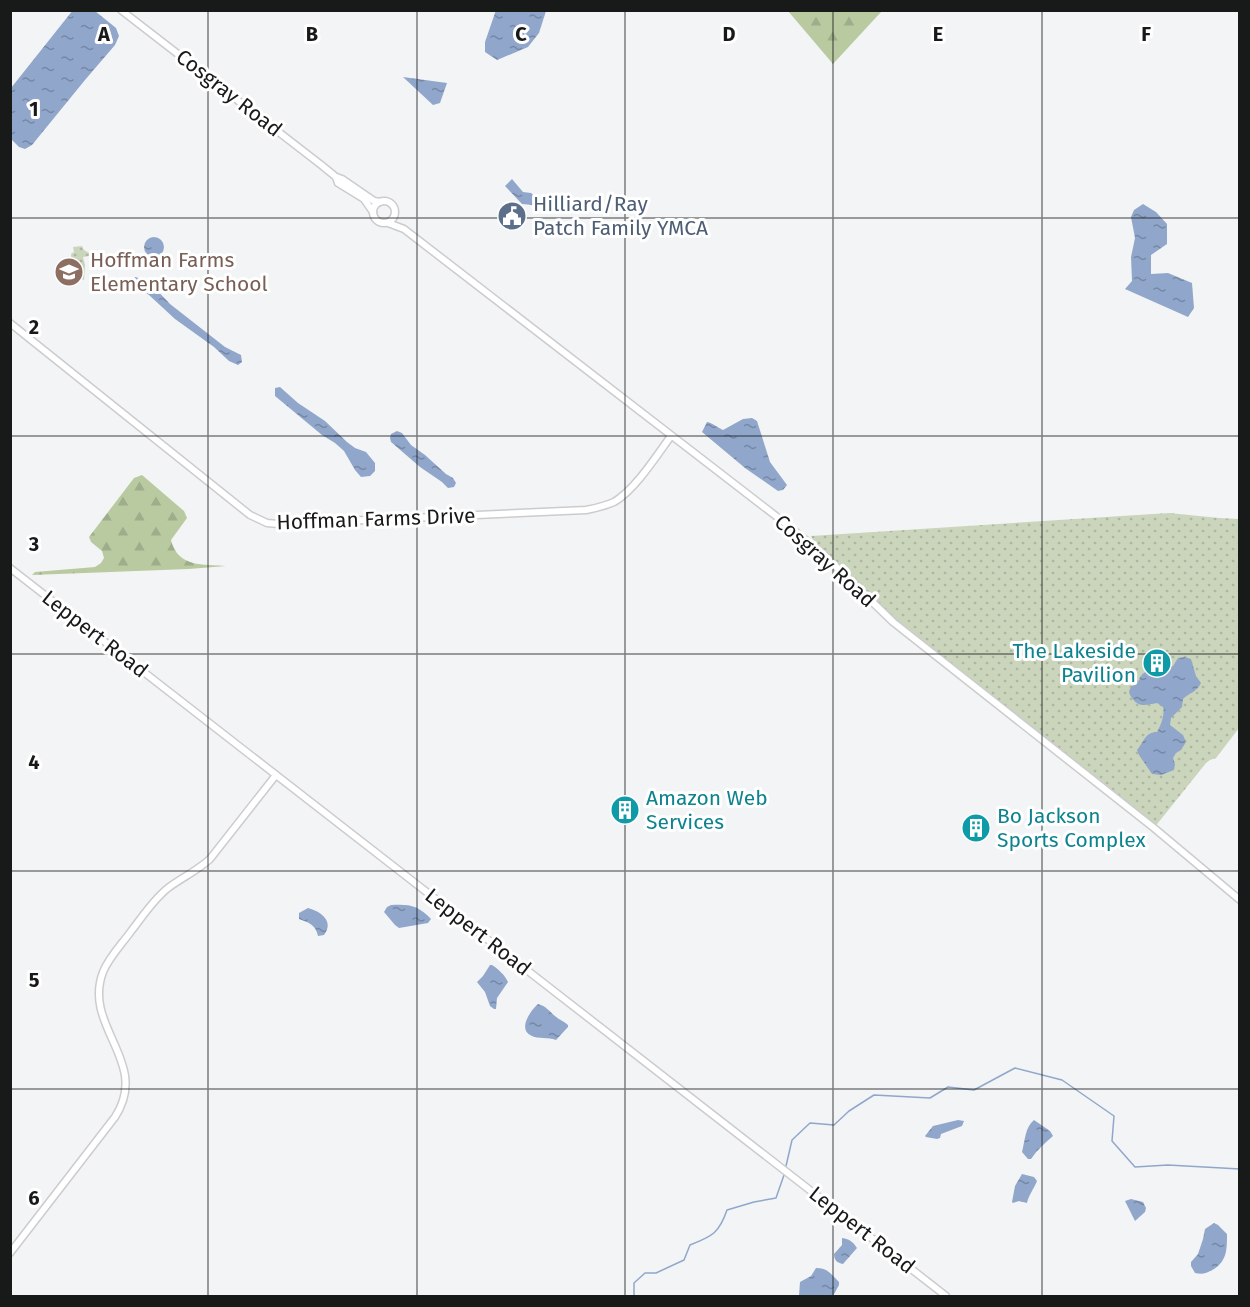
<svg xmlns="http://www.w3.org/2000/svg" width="1250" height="1307" viewBox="0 0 1250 1307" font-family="'Fira Sans',sans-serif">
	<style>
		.forest { fill: url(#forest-firs) }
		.park { fill: url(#park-dots) }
		.water { fill: url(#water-ripples) }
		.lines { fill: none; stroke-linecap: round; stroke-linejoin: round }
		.stream { stroke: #90a7cb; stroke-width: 1.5 }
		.secondary-casing { stroke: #cbccce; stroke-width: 9 }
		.secondary { stroke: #fff; stroke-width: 6 }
		.grid { fill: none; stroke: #181919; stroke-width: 1.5; stroke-opacity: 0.55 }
		.labels { text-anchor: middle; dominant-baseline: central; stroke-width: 6; stroke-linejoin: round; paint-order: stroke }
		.street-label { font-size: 21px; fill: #181919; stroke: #fff }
		.service-label { font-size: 21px; fill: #4e5e75; stroke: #fff; text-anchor: start }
		.education-label { font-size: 21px; fill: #785e54; stroke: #fff; text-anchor: start }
		.culture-label { font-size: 21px; fill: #0d838f; stroke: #fff; text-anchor: start }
		.grid-label { font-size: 20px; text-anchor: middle; font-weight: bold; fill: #181919; stroke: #fff; stroke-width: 6; stroke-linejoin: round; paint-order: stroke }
	</style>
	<defs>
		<pattern id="forest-firs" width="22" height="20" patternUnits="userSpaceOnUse" patternTransform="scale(1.5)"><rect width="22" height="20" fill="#b9caa1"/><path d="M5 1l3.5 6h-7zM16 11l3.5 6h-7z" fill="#9ead8a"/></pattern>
		<pattern id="park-dots" width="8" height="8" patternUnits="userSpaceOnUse" patternTransform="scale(1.5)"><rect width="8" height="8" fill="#cad5bc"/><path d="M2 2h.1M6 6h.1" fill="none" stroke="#adb6a1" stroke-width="1.8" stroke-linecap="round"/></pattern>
		<pattern id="water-ripples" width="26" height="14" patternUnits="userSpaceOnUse" patternTransform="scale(1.5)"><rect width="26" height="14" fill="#90a7cb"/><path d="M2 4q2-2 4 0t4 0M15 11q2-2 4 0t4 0" fill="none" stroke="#7587a4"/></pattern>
	</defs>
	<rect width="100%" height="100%" fill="#f3f4f5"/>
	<g class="forest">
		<path d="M788 11H882L833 64Z"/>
		<path d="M142 475 184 511 187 518 171 540C178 568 203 564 226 566L189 569 32 575 35 572 95 567 101 563 104 558 102 551 91 542 89 537 134 478Z"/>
	</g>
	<g class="park">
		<path d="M82 246 84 250 89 253V256L83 257 85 265 84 280 73 276 71 254 74 252 73 247Z"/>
		<path d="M1169 513 1219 518 1239 519V728L1216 758 1210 760 1206 763 1154 828 893 622 819 551 811 536Z"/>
	</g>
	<g class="water">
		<path d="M73 10 95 11 116 28 119 36 115 45 85 80 32 145 25 149 19 147 11 139V88Z"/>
		<path d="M496 10H546V11L539 33 528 47 497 60 485 52V42Z"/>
		<path d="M403 77 447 83 440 103 433 105Z"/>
		<path d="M512 179 523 192 531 193 538 199 533 205 522 204 505 186Z"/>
		<path d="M1143 204 1156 212 1167 224V244L1151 255V274L1168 273 1192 283 1194 308 1188 317 1125 289 1132 281 1131 257 1135 238 1131 217 1134 210Z"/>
		<circle cx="154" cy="247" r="10"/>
		<path d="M135 277 142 279 152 285 170 304 225 347 241 355 242 362 238 365 229 361 214 347 175 319 149 295 135 285 133 281Z"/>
		<path d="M280 387 298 403 325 421 347 442 355 448 366 452 375 463V471L370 476 361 477 355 470 344 451 335 443 322 435 275 396V388Z"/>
		<path d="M752 418 757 421 770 462 787 485 783 490 778 491 745 468 702 432 707 422C713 423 718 428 723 430L743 419Z"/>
		<path d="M397 431 402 433 411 445 425 455 446 474 453 478 456 483 454 487 448 488 442 482 420 467 391 442 390 438 391 434Z"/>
		<path d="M1185 657 1191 659 1196 676 1201 683C1196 693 1190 692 1183 699L1182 707 1171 718 1170 725 1183 735 1186 742 1181 750 1176 753 1173 758 1175 764 1174 770 1161 775 1152 774 1139 755 1137 750C1144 742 1145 732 1157 732 1161 725 1165 715 1163 707L1157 703C1146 705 1139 708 1132 698 1130 695 1128 692 1130 689 1131 686 1135 685 1137 683 1142 677 1137 680 1142 675 1147 669 1162 666 1169 667L1173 666 1178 658Z"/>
		<path d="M391 905C409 904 418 905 431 919L428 923 399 928 395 925 384 912 387 907Z"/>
		<path d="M308 908C320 911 335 921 324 935L318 936C316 925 308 922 299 919V913Z"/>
		<path d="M490 965H492C498 969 505 975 508 982L497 998 496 1009H494L490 1006 485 992 477 982 483 976Z"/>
		<path d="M538 1004C546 1006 549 1011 555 1016 559 1020 564 1021 568 1025V1027L556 1040C548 1037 538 1039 532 1036 517 1030 530 1011 538 1004Z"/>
		<path d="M958 1120 964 1121 962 1126 941 1134 940 1138 937 1139 926 1137 925 1136 933 1126Z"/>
		<path d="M1034 1120 1050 1131 1053 1136C1045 1143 1037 1150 1031 1159H1028L1022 1152C1025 1141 1025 1127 1034 1120Z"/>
		<path d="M1022 1174 1034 1177 1037 1181C1034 1189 1029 1194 1027 1203L1019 1201 1013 1203 1012 1202 1015 1186Z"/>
		<path d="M1131 1199 1143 1202 1146 1208 1145 1212 1135 1221 1125 1201Z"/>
		<path d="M1214 1223 1218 1225 1227 1234C1227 1249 1227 1261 1214 1269 1207 1273 1203 1275 1195 1273L1191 1266V1262L1198 1254 1203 1239 1205 1229Z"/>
		<path d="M842 1238C850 1239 853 1242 857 1248L843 1264C837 1263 834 1260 834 1254L842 1245Z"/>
		<path d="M816 1268C828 1268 831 1274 839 1282V1285L833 1296H799L800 1282 811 1276Z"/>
	</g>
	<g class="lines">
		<g class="stream">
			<path d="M786 1166 792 1140 810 1123 834 1125 849 1111 874 1095 930 1098 948 1087 974 1090 1015 1068 1062 1080 1114 1116 1112 1141 1135 1167 1168 1165 1240 1169"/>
			<path d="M634 1296V1283L645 1273H656L684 1260 690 1245C713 1236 719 1233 727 1210L754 1202 776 1198 784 1175"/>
		</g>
		<g class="secondary-casing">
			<g id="secondary">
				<path d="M121 10 320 164 336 177 338 183 364 199 373 212"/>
				<path d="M336 177 342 179 374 201 380 202"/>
				<circle cx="384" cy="212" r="11"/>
				<path d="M388 223 404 229 781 520 824 555 893 622 1154 828 1240 900"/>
				<path d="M10 323 250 515 267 523 278 524 586 510C596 508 605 506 614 502 635 490 657 455 671 436"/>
				<path d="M10 568 946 1296"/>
				<path d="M10 1253 115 1117C151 1062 82 1027 103 972 109 957 122 944 132 930 143 916 153 900 168 888 181 878 197 871 210 859L276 775"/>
			</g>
		</g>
		<use href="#secondary" class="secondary"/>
	</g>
	<path class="grid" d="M208 10V1296M417 10V1296M625 10V1296M833 10V1296M1042 10V1296M10 218H1240M10 436H1240M10 654H1240M10 871H1240M10 1089H1240"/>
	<defs>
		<g id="civic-disc" transform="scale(1.5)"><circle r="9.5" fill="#5c6f8a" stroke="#fff"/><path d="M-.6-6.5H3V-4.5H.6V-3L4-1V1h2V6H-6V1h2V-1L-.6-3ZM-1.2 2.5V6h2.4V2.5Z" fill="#fff"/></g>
		<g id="school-disc" transform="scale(1.5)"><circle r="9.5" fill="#8d6e63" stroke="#fff"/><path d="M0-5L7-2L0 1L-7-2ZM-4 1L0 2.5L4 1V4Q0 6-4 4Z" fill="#fff"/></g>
		<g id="building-disc" transform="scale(1.5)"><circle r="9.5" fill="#0f9aa8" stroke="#fff"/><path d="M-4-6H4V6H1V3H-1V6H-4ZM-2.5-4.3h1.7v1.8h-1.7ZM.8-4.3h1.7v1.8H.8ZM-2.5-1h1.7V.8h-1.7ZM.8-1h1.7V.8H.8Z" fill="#fff"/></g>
	</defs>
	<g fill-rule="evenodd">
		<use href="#civic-disc" x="512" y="216"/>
		<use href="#school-disc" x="69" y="272"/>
		<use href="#building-disc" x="1157" y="663"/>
		<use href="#building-disc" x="625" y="810"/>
		<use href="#building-disc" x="976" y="828"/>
	</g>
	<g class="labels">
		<g class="street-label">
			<text transform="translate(229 93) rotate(38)">Cosgray Road</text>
			<text transform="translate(376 519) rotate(-2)">Hoffman Farms Drive</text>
			<text transform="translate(825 561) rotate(42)">Cosgray Road</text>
			<text transform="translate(95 634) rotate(38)">Leppert Road</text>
			<text transform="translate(478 932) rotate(38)">Leppert Road</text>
			<text transform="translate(862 1230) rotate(38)">Leppert Road</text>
		</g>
		<g class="service-label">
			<text x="533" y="204">Hilliard/Ray<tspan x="533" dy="24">Patch Family YMCA</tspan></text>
		</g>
		<g class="education-label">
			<text x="90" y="260">Hoffman Farms<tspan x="90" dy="24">Elementary School</tspan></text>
		</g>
		<g class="culture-label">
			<text x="1136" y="651" text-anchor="end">The Lakeside<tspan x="1136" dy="24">Pavilion</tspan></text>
			<text x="646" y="798">Amazon Web<tspan x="646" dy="24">Services</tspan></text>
			<text x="997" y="816">Bo Jackson<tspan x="997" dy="24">Sports Complex</tspan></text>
		</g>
	</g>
	<g class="grid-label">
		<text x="104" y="41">A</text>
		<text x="312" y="41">B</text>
		<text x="521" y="41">C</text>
		<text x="729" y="41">D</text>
		<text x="938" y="41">E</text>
		<text x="1146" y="41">F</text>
		<text x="34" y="116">1</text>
		<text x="34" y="334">2</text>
		<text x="34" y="551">3</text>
		<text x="34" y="769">4</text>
		<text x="34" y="987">5</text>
		<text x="34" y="1205">6</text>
	</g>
	<rect width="1250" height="1307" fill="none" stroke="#181919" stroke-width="24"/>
</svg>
